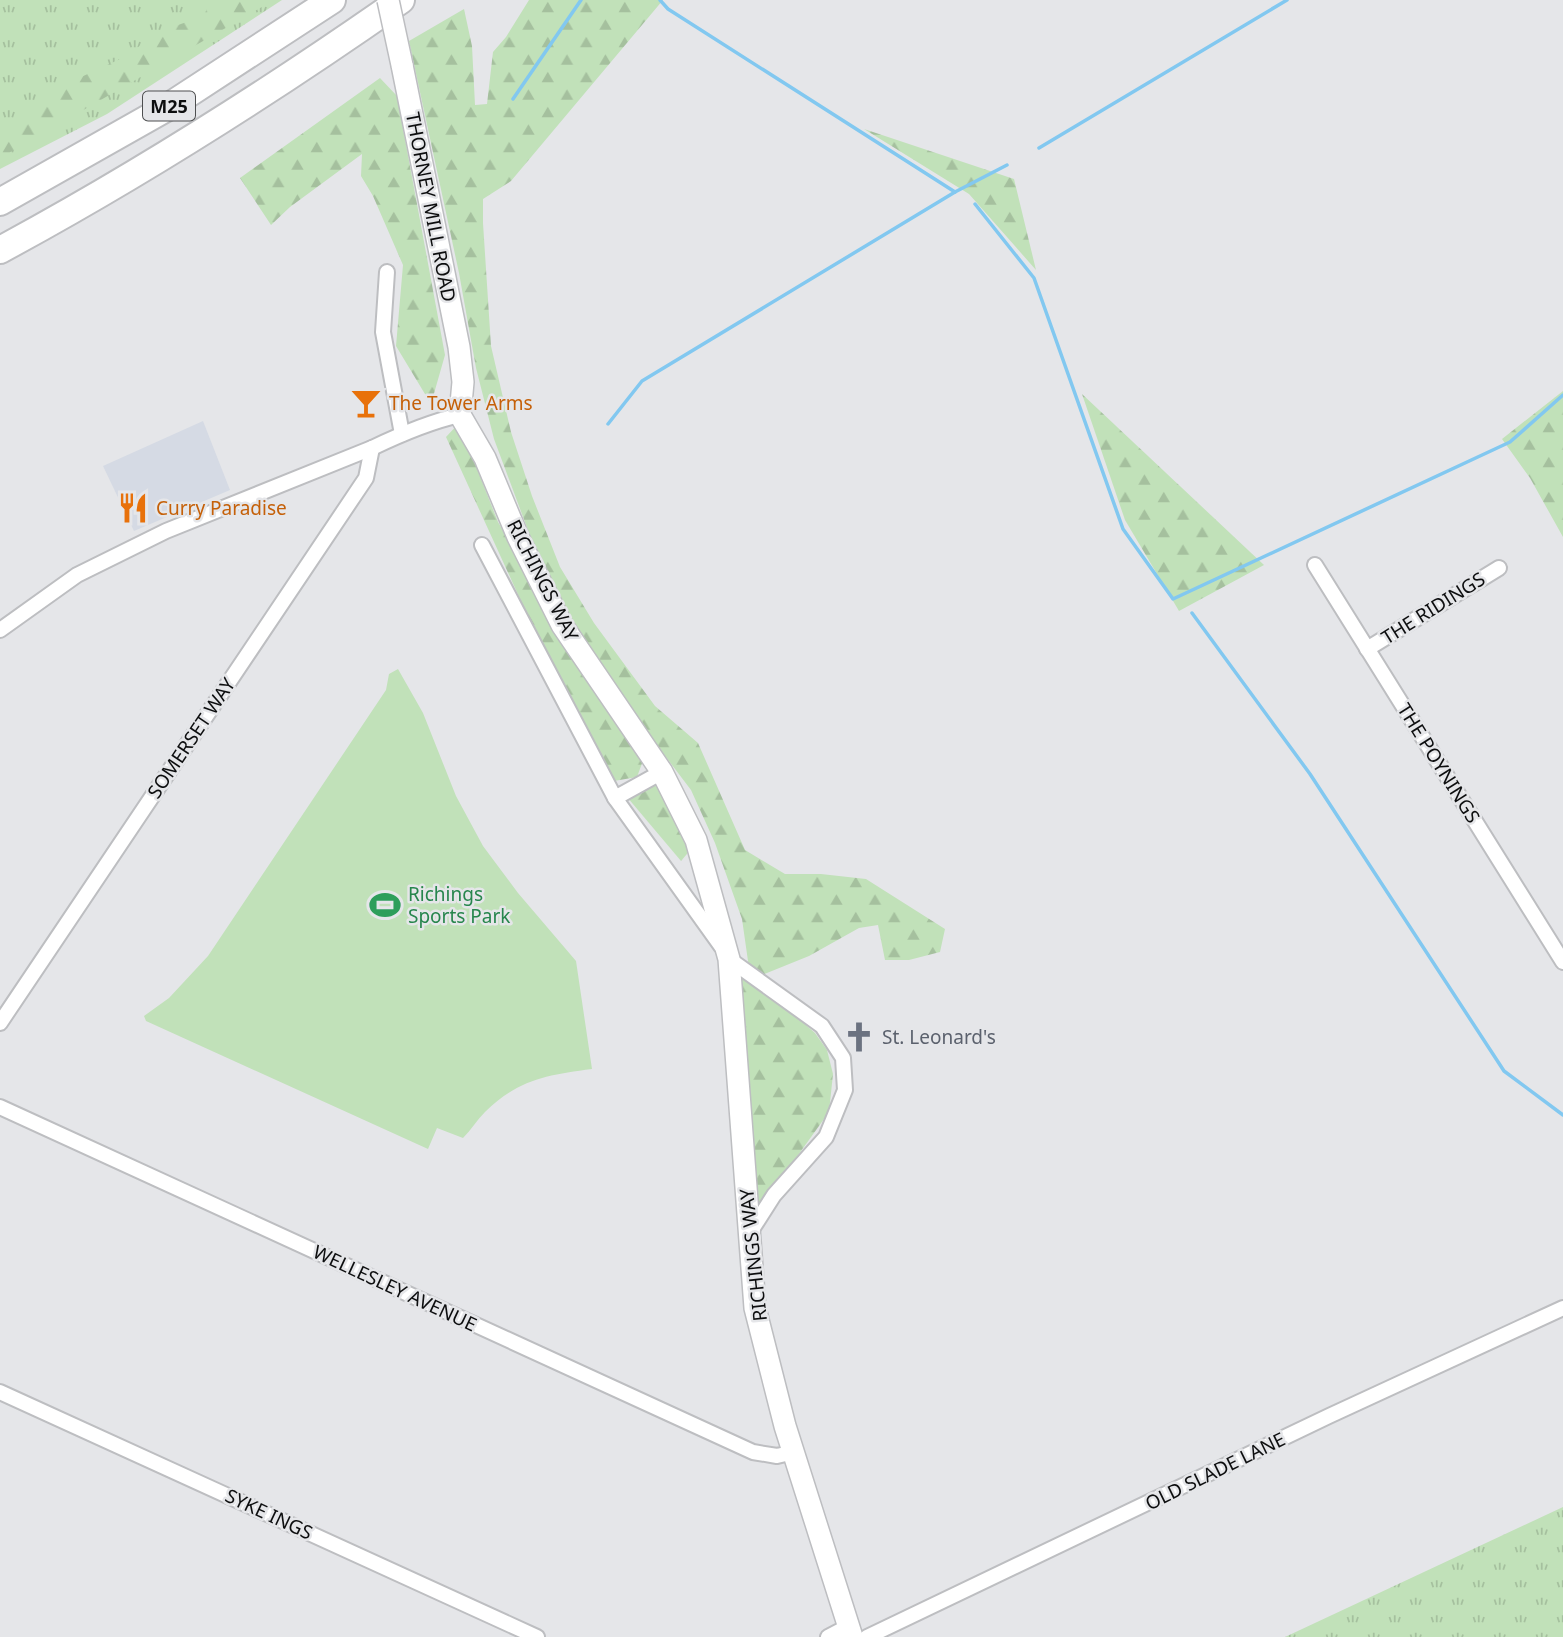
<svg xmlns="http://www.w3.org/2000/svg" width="1563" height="1637" viewBox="0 0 1563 1637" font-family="'Noto Sans',sans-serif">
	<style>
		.built { fill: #d5dae4 }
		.grass { fill: url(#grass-tufts) }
		.forest { fill: url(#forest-firs) }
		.garden { fill: #c1e1b9 }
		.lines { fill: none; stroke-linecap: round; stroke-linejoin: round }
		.stream { stroke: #82c8f0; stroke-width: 3.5 }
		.street-casing { stroke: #bdbec1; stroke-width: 18 }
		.secondary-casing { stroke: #bdbec1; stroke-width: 24 }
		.highway-casing { stroke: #bdbec1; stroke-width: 30 }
		.street { stroke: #fff; stroke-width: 14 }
		.secondary { stroke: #fff; stroke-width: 21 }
		.highway { stroke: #fff; stroke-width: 26 }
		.secondary-bridge-casing { stroke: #bdbec1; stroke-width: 24; stroke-linecap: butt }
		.secondary-bridge { stroke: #fff; stroke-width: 21 }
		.labels { text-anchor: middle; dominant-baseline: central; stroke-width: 5; stroke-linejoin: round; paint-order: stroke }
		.shield { fill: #e5e6e9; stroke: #4e4f50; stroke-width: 2 }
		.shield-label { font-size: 18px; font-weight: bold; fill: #0d0e0f }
		.street-label { font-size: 19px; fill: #0d0e0f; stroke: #e5e6e9 }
		.food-label { font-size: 19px; fill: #c56008; stroke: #e5e6e9; text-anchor: start }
		.leisure-label { font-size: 19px; fill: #27864d; stroke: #e5e6e9; text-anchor: start }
		.worship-label { font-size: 19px; fill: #5b616d; stroke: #e5e6e9; text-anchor: start }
	</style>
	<defs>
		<pattern id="grass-tufts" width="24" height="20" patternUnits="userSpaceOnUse" patternTransform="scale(1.75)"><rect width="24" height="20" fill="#c1e1b9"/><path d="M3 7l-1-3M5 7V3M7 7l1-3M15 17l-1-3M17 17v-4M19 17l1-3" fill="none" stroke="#a5c09e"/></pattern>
		<pattern id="forest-firs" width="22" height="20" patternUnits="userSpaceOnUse" patternTransform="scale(1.75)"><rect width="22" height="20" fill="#c1e1b9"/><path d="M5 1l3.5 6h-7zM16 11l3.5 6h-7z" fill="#a5c09e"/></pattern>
	</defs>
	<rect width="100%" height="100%" fill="#e5e6e9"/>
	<path class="built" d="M203 421 230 490 134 531 103 466Z"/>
	<g class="grass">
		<path d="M0 0H282L107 114 0 169Z"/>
		<path d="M1563 1507V1637H1285Z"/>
	</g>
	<g class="forest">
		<path d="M210 0H274L0 158V134L17 131 53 90 131 54 152 34 204 16Z"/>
		<path d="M529 0H663L511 181 483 199V223L491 346 511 432 532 496 560 567 594 623 655 706 698 743 745 850 785 874H821L866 879 945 929 940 952 909 960H885L878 925 859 928 809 956 762 975 749 968 742 919 715 843 691 790 615 690 567 618 545 576 494 439 476 368 459 273 409 41 464 9 472 46 475 105 487 104 493 52 506 37Z"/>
		<path d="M380 78 397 96 445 355 431 404 396 346 403 265 373 196 361 176 362 154 290 207 271 225 240 178Z"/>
		<path d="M864 129 1014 179 1036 270 969 194Z"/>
		<path d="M1563 391V537L1530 478 1502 439Z"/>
		<path d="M1082 394 1264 565 1179 611 1125 520Z"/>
		<path d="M459 423 498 522 558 624 644 758 637 777 614 781 521 601 446 437Z"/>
		<path d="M657 779 692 848 681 861 627 797Z"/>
		<path d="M743 970 815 1033 827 1050 833 1074 829 1112 796 1158 757 1206 739 974Z"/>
	</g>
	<path class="garden" d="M398 669 423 713 456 796 483 846 518 893 576 961 592 1069C547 1075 519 1079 485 1112 477 1120 471 1130 463 1138L437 1128 428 1149 146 1021 144 1016 169 998 208 956 386 690 389 674Z"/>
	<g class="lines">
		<g class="stream">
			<path d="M660 0 668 9 955 192"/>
			<path d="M513 99 581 0"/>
			<path d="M1039 148 1287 0"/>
			<path d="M975 204 1034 278 1123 529 1173 599 1510 442 1563 395"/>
			<path d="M608 424 642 381 955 192 1007 165"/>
			<path d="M1192 613 1310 774 1504 1071 1563 1115"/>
		</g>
		<g class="street-casing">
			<g id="street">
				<path d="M387 272 383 332 402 434"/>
				<path d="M482 545 615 798 721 946"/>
				<path d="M1315 565 1563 962"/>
				<path d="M0 630 77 575 166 531 372 448C401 434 429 422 460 415"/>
				<path d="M1367 649 1499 568"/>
				<path d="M615 798 662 772"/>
				<path d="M729 959 822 1026 843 1058 845 1090 826 1137 774 1195 749 1234"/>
				<path d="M0 1023 366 478 372 448"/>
				<path d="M0 1107 753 1452 777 1456 794 1452"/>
				<path d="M0 1392 537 1637"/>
				<path d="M828 1637 849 1626"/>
				<path d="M867 1637 1329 1416 1563 1308"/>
			</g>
		</g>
		<g class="secondary-casing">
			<path id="secondary" d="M402 65 459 347 463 382 460 415 485 458 518 537 562 625 662 772 696 840 729 959 755 1308 785 1426 852 1637"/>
		</g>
		<g class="highway-casing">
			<g id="highway">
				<path d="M0 202 168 107 332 0"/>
				<path d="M0 250C139 175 271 91 401 0"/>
			</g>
		</g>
		<use href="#street" class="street"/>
		<use href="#secondary" class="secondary"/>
		<use href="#highway" class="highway"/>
		<g class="secondary-bridge-casing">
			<path id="secondary-bridge" d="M388 0 402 65"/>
		</g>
		<use href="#secondary-bridge" class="secondary-bridge"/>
	</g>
	<defs>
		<g id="bar-bare" transform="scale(2.415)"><path d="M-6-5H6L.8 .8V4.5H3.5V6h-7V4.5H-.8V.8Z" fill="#e8710a" stroke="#e5e6e9" stroke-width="2.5" paint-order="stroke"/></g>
		<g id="restaurant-bare" transform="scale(2.415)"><path d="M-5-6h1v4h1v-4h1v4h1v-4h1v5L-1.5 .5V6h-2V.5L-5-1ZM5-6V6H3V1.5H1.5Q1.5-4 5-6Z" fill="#e8710a" stroke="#e5e6e9" stroke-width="2.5" paint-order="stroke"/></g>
		<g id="stadium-bare" transform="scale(2.415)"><path d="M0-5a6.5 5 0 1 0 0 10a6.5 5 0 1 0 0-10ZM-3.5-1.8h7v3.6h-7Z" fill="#2e9e5b" stroke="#e5e6e9" stroke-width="2.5" paint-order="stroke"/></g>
		<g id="church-bare" transform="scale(2.415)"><path d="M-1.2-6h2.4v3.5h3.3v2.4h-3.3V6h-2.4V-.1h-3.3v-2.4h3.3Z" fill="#6b7280" stroke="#e5e6e9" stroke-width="2.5" paint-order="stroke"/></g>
	</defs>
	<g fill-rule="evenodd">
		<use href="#bar-bare" x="366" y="403"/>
		<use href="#restaurant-bare" x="133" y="508"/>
		<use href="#stadium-bare" x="385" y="905"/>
		<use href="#church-bare" x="859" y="1037"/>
	</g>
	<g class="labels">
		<rect class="shield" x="143" y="91.5" width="52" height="29" rx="5"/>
		<g class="shield-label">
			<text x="169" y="106">M25</text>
		</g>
		<g class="street-label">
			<text transform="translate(431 207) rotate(79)">THORNEY MILL ROAD</text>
			<text transform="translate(543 580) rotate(63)">RICHINGS WAY</text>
			<text transform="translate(1433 608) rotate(-32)">THE RIDINGS</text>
			<text transform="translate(191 738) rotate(-56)">SOMERSET WAY</text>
			<text transform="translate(1439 763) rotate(58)">THE POYNINGS</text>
			<text transform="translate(753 1255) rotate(-96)">RICHINGS WAY</text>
			<text transform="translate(395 1288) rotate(25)">WELLESLEY AVENUE</text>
			<text transform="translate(1215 1471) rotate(-26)">OLD SLADE LANE</text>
			<text transform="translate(269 1514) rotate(25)">SYKE INGS</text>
		</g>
		<g class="food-label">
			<text x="389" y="403">The Tower Arms</text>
			<text x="156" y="508">Curry Paradise</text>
		</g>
		<g class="leisure-label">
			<text x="408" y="894">Richings<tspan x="408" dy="22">Sports Park</tspan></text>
		</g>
		<g class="worship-label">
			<text x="882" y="1037">St. Leonard's</text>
		</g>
	</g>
</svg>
